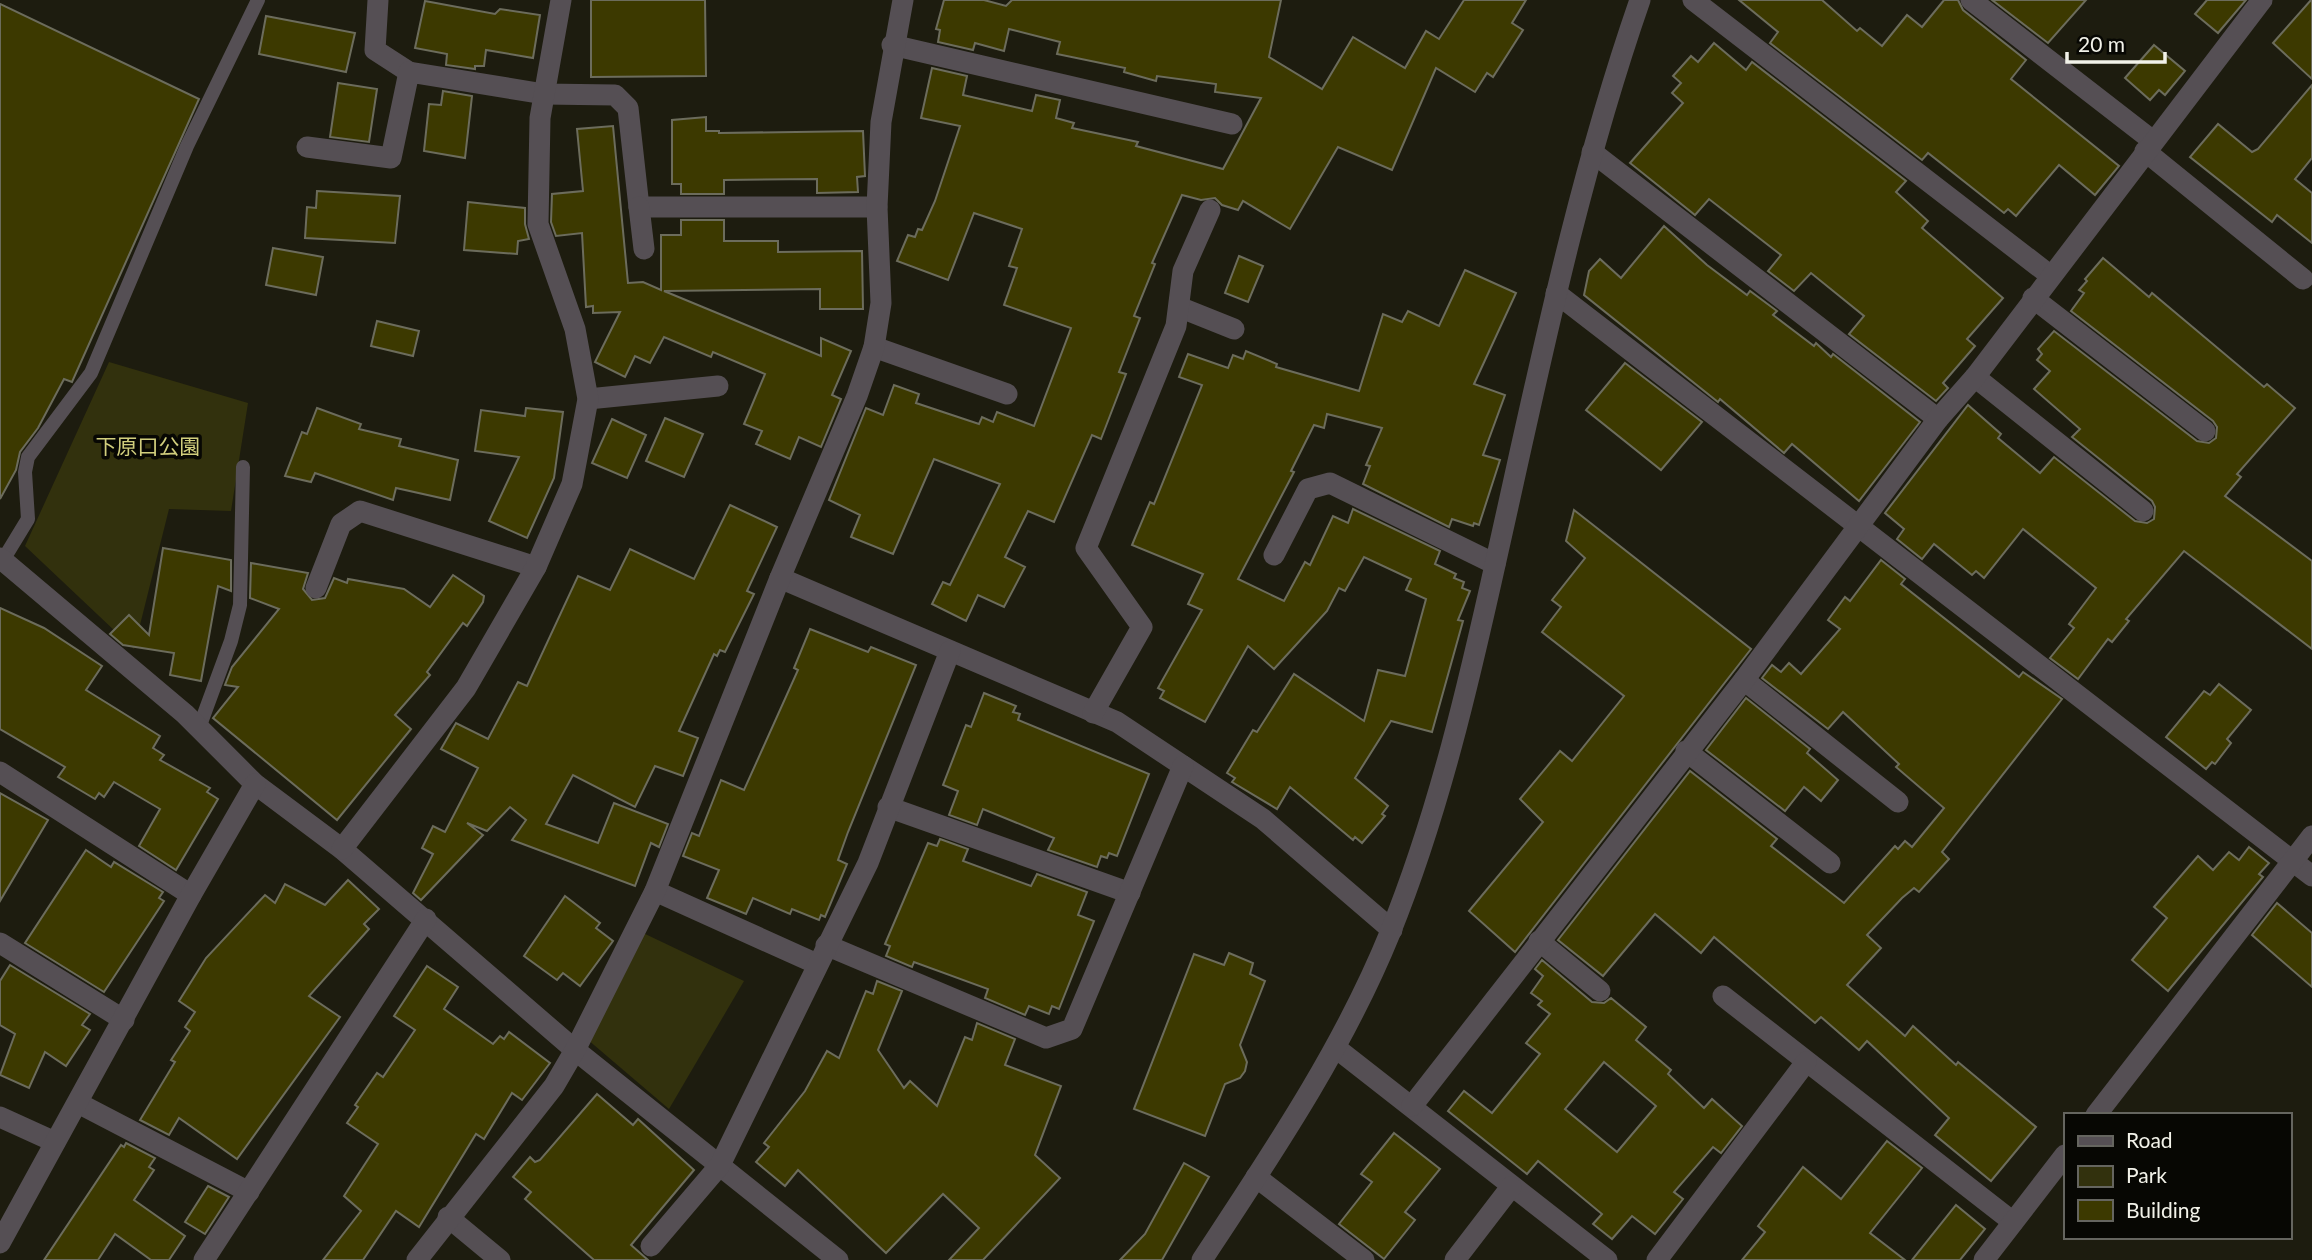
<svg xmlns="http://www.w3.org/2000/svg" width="2312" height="1260" viewBox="0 0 2312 1260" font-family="Lato,'Noto Sans JP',sans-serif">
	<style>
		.green { fill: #32310d }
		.building { fill: #3c3900; stroke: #6c6c5c; stroke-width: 2; fill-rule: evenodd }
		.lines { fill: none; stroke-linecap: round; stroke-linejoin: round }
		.service { stroke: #554f54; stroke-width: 14 }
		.minor { stroke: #554f54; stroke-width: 21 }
		.tertiary { stroke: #554f54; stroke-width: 21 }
		.labels { text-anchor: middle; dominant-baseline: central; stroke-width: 7; stroke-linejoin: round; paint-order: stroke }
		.park-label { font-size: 21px; fill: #d1ce7d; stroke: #070703 }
	</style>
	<rect width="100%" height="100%" fill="#1d1c0f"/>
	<g class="green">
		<path d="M109 362 248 403 231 511 169 509 134 649 25 546Z"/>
		<path d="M641 932 744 981 669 1109 587 1039Z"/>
	</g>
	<g class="building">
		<path d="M591 0H705L706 76 591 77Z"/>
		<path d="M944 0H984L1006 6 1012 0H1281L1269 57 1322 89 1353 37 1405 68 1426 31 1439 39 1464 0H1526L1512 23 1523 30 1493 77 1487 73 1475 92 1436 68 1392 170 1338 147 1290 229 1243 201 1238 210 1222 205 1215 198 1201 200 1182 195 1152 263 1155 264 1134 316 1140 318 1119 372 1126 374 1101 439 1092 435 1054 522 1028 511 1005 557 1025 567 1004 607 978 595 966 621 932 604 943 582 950 585 1000 484 934 459 893 554 851 537 860 515 829 500 866 408 883 415 894 385 919 394 916 403 979 424 982 417 993 422 997 412 1034 426 1071 328 1004 305 1017 268 1009 266 1022 229 974 213 948 280 897 261 908 235 915 237 918 229 922 230 935 201 960 126 921 118 932 68 967 76 963 95 1032 111 1036 95 1060 100 1056 118 1074 123 1072 128 1138 142 1136 146 1223 169 1261 98 1215 92 1216 84 1157 76 1156 81 1124 72 1125 68 1057 54 1060 42 1009 29 1004 51 975 43 973 50 938 42 940 30 936 29Z"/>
		<path d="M1739 0H1822L1857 31 1860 28 1882 46 1907 15 1922 27 1944 0H1958L1963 10 2026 60 2011 79 2119 166 2095 195 2059 165 2016 216 2008 209 2004 213 1928 153 1922 160 1770 43 1778 32Z"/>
		<path d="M1992 0H2086L2048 43Z"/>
		<path d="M2207 0H2246L2218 33 2195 14Z"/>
		<path d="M2311 0H2312V79L2273 43Z"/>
		<path d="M425 1 495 14 500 9 540 15 533 58 486 50 484 66H475V69L446 65 447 54 415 48Z"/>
		<path d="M0 4 199 99 72 382 64 379 38 428 20 452 16 470 0 499Z"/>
		<path d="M266 16 355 33 346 72 259 54Z"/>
		<path d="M1714 43 1746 70 1752 62 1906 181 1896 192 1928 221 1922 228 2003 298 1967 339 1975 346 1943 383 1948 388 1936 401 1849 334 1864 316 1811 273 1794 291 1768 271 1781 255 1709 199 1695 215 1630 163 1683 103 1672 93 1681 83 1673 76 1691 56 1698 62Z"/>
		<path d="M2154 45 2185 71 2165 95 2159 90 2150 100 2125 78Z"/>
		<path d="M338 83 377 89 369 142 330 137Z"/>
		<path d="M2312 85V158L2295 179 2312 193V243L2277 215 2272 222 2190 157 2218 124 2252 152 2258 149Z"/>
		<path d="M443 91 472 96 465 158 424 151 429 104 441 105Z"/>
		<path d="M706 117V131H719V133L863 131 865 176 857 177 858 192 817 193V179L724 180V194H681V184H672V120Z"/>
		<path d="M613 126 628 283 643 282 661 290V235H681V220H724V241H778V252L862 251 863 309H820V289L664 291 821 356V338L851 351 832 395 841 399 821 447 799 437 790 459 756 444 762 431 744 424 765 374 713 352 711 357 664 337 650 363 635 356 625 377 595 362 620 312 593 313V306L586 307 582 233 556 236 551 222 552 194 583 191 577 129Z"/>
		<path d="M317 191 400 196 395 243 305 238 307 207 316 208Z"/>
		<path d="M468 202 525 208V224L529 239 518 241 517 254 464 250Z"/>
		<path d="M1664 226 1707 265 1747 295 1750 291 1777 311 1773 315 1814 346 1816 343 1831 357 1833 354 1920 422 1859 501 1792 444 1784 453 1720 399 1718 402 1584 295 1589 271 1600 259 1621 278Z"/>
		<path d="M273 248 323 257 316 295 266 285Z"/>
		<path d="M1239 256 1263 266 1248 302 1225 293Z"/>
		<path d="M2103 258 2149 297 2152 293 2264 387 2267 384 2295 408 2237 474 2241 477 2225 496 2312 561V649L2184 551 2126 619 2129 621 2112 642 2108 639 2078 679 2050 658 2074 628 2069 624 2096 588 2023 529 1984 578 1976 571 1972 575 1934 544 1922 559 1897 539 1904 529 1885 513 1968 405 2001 434 1998 438 2040 473 2054 457 2135 521 2147 523 2154 519 2155 507 2152 501 2072 437 2080 429 2034 389 2050 371 2037 360 2042 354 2038 349 2054 331 2197 441 2209 443 2216 438 2217 427 2213 421 2071 311 2084 293 2079 290 2087 281 2085 279Z"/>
		<path d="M1465 270 1516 293 1474 384 1505 395 1483 455 1500 460 1479 525 1474 523 1473 526 1452 519 1449 527 1363 484 1370 466 1366 465 1382 428 1327 414 1324 428 1314 425 1291 471 1294 472 1238 579 1284 601 1305 562 1310 565 1333 516 1348 523 1353 509 1440 551 1435 564 1456 574 1454 578 1464 582 1462 588 1470 591 1458 620 1463 621 1432 732 1391 721 1355 778 1388 806 1382 814 1385 816 1362 843 1355 837 1353 840 1290 787 1277 809 1232 782 1235 778 1227 773 1253 730 1257 732 1294 674 1364 721 1378 670 1405 676 1426 599 1406 590 1411 579 1364 557 1345 591 1339 588 1327 611 1274 669 1248 646 1205 722 1160 698 1164 691 1158 688 1202 610 1188 604 1203 574 1132 545 1150 502 1154 504 1202 385 1179 377 1188 354 1228 368 1233 355 1243 359 1246 351 1277 364 1276 367 1359 391 1383 314 1402 322 1408 311 1439 326Z"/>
		<path d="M377 321 419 331 413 356 371 346Z"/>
		<path d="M1625 363 1702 422 1661 470 1586 410Z"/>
		<path d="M317 408 361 424 359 429 401 439 399 446 458 460 450 500 396 488 393 500 315 473 311 482 285 476 302 432 307 434Z"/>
		<path d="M526 408 563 412 554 478 527 538 489 521 519 457 475 451 481 410 525 416Z"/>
		<path d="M665 418 703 434 684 477 646 461Z"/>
		<path d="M612 419 646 435 627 478 592 463Z"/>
		<path d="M730 505 777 527 747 591 754 594 725 652 720 650 717 656 714 654 679 731 698 738 683 776 655 766 635 807 573 775 546 824 598 843 614 803 668 824 659 847 651 843 635 886 512 840 526 820 510 807 487 831 467 823 483 835 421 900 413 893 433 854 422 848 433 826 445 832 478 768 441 749 456 723 488 739 518 682 527 686 578 576 610 590 630 549 694 579Z"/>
		<path d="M1574 510 1751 649 1515 952 1469 911 1543 822 1520 799 1560 751 1572 761 1624 696 1542 632 1561 607 1552 600 1585 558 1566 541Z"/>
		<path d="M163 548 231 560V591L218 586 201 681 170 675 174 653 123 645 110 634 129 615 149 635Z"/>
		<path d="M1881 560 1905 579 1901 584 2019 677 2023 672 2062 699 1942 852 1949 859 1919 892 1914 888 1902 898 1867 935 1881 948 1847 985 1905 1036 1913 1026 1956 1065 1958 1062 2036 1127 1991 1181 1935 1135 1949 1118 1867 1041 1859 1050 1821 1017 1815 1023 1714 937 1701 953 1655 914 1603 976 1558 940 1690 771 1777 839 1771 846 1844 903 1895 846 1898 849 1905 841 1912 847 1944 808 1896 767 1899 764 1843 712 1828 729 1762 678 1772 665 1781 672 1789 663 1801 674 1840 629 1828 620 1845 597 1850 601Z"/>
		<path d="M251 563 308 573 303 589 312 600 325 598 334 578 347 583 348 579 404 589 430 607 453 575 484 596 483 602 467 626 463 623 427 672 430 675 395 715 411 729 337 820 213 718 238 687 225 685 232 667 279 609 250 598Z"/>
		<path d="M0 608 44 628 102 666 86 690 160 736 153 748 164 755 160 760 210 788 207 792 218 799 176 870 139 846 160 809 114 782 104 797 99 793 95 799 58 777 65 767 0 729Z"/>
		<path d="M810 629 868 652 871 647 916 665 848 832 838 860 847 864 825 917 821 915 819 920 792 909 790 914 753 898 746 914 707 898 719 870 683 856 692 833 699 836 721 780 744 790 798 670 794 668Z"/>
		<path d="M2219 684 2251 710 2227 739 2231 743 2215 764 2212 762 2206 769 2166 737 2204 691 2210 695Z"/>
		<path d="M984 693 1016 706 1013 712 1020 714 1018 720 1149 774 1117 856 1109 853 1107 858 1101 856 1097 867 1048 850 1054 838 983 809 977 825 949 815 958 791 943 785 966 725 971 727Z"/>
		<path d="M1746 698 1810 749 1807 753 1838 780 1821 801 1804 787 1785 811 1706 750Z"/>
		<path d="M0 793 48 820 0 901Z"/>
		<path d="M940 839 968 849 963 861 1031 886 1037 874 1087 892 1078 915 1094 921 1059 1009 1052 1006 1049 1014 1029 1006 1025 1015 985 998 988 989 914 962 912 967 886 956 890 946 885 944 928 843 937 846Z"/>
		<path d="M2249 847 2269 863 2259 874 2263 877 2168 991 2132 960 2167 918 2154 907 2198 856 2213 870 2229 852 2239 860Z"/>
		<path d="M86 850 111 867 114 862 163 892 159 898 164 901 104 992 25 943Z"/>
		<path d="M348 880 379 909 364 924 369 929 309 996 340 1017 237 1159 179 1118 169 1135 140 1120 175 1062 171 1060 190 1031 185 1027 195 1012 179 1001 206 958 265 895 275 903 285 884 325 905Z"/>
		<path d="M565 896 600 923 596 928 613 941 580 986 563 973 557 980 524 956Z"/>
		<path d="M2277 903 2312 933V987L2252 935Z"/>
		<path d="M1229 953 1253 963 1250 974 1265 981 1240 1045 1247 1062 1245 1071 1240 1078 1225 1084 1205 1136 1134 1109 1194 954 1224 965Z"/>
		<path d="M1542 960 1592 1002 1604 1003 1611 998 1646 1027 1636 1040 1671 1070 1668 1074 1704 1108 1712 1099 1742 1126 1721 1153 1713 1147 1674 1192 1683 1199 1655 1234 1632 1216 1612 1239 1593 1224 1602 1214 1538 1161 1527 1174 1448 1111 1464 1091 1492 1113 1540 1054 1526 1043 1550 1014 1538 1005 1542 1001 1531 993 1543 976 1535 969ZM1604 1062 1656 1106 1617 1152 1565 1109Z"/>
		<path d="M10 965 90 1014 82 1025 90 1030 66 1066 45 1052 29 1088 0 1075 15 1034 0 1025V981Z"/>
		<path d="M427 966 458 987 444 1009 493 1044 500 1036 504 1039 509 1032 550 1063 522 1100 512 1093 484 1139 476 1134 419 1227 396 1211 363 1260H323L361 1211 344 1196 378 1144 347 1123 358 1107 355 1105 377 1073 383 1077 415 1030 394 1016Z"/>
		<path d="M877 981 902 991 878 1050 904 1088 910 1081 937 1106 965 1037 972 1040 977 1023 1015 1039 1005 1065 1061 1086 1035 1155 1060 1178 983 1260H949L979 1228 943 1194 886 1253 798 1170 785 1186 756 1162 769 1147 764 1143 805 1091 827 1051 839 1058 866 991 873 994Z"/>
		<path d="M597 1094 633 1125 638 1119 694 1170 631 1245 648 1260H594L525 1199 531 1192 513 1177 530 1157 535 1162 540 1160Z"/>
		<path d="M1394 1133 1440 1169 1405 1212 1415 1220 1384 1259 1339 1224 1372 1182 1361 1174Z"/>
		<path d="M1887 1141 1922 1168 1870 1233 1905 1260H1742L1765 1232 1758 1226 1803 1167 1841 1199Z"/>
		<path d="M126 1143 155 1158 149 1167 154 1170 134 1200 185 1236 169 1260H151L115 1234 98 1260H44L121 1145 124 1147Z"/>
		<path d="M1184 1163 1209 1177 1162 1260H1120L1145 1234Z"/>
		<path d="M208 1186 229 1197 205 1234 185 1222Z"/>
		<path d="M1956 1205 1985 1229 1960 1260H1912Z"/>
	</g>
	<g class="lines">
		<g class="service">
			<path d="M3 560 28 519 25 472 28 457 91 373 187 146 258 0"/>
			<path d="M199 728 231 641 240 605 243 467"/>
		</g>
		<g class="minor">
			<path d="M378 0 375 50 409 72"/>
			<path d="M1693 0 2051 276"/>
			<path d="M1971 0 2153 141"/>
			<path d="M892 45 1232 124"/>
			<path d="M307 147 391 158 409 72 544 94 615 95 628 108 639 207H877"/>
			<path d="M2145 151 2303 279"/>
			<path d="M1592 152 1938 419"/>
			<path d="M639 207 644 249"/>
			<path d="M1556 293 2312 876"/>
			<path d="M2033 298 2205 431"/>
			<path d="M1179 307 1234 329"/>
			<path d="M874 347 1007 394"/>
			<path d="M1975 377 2143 511"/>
			<path d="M588 399 718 386"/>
			<path d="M1274 555 1308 489 1330 483 1495 564"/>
			<path d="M0 558 185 714 255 784 342 849 575 1050 838 1260"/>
			<path d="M780 578 1117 722 1263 819 1392 930"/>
			<path d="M316 588 341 524 360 511 536 567"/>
			<path d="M1744 680 1898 802"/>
			<path d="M1093 713 1142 627 1086 548 1176 326 1183 271 1210 210"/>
			<path d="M1686 751 1830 863"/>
			<path d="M0 772 191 895"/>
			<path d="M888 807 1130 893"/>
			<path d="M342 849 466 688 536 567 572 484 588 399 575 329 538 224 540 118 561 0"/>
			<path d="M655 891 817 964"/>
			<path d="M1539 941 1600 991"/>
			<path d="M0 943 124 1020"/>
			<path d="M826 945 1046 1038 1072 1029 1183 766"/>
			<path d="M1723 996 2013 1222"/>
			<path d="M1336 1048 1607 1260"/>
			<path d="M78 1103 249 1192"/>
			<path d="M1412 1106 1744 680 1938 419 1975 377 2262 0"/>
			<path d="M2096 1115 2312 836"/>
			<path d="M0 1117 55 1142"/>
			<path d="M1256 1177 1364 1260"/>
			<path d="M448 1217 500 1260"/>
			<path d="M651 1246 720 1165 868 863 950 651"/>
			<path d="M204 1260 426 919"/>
			<path d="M417 1260 554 1086 575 1050 655 891 780 578 857 396 874 347 881 303 877 207 881 122 903 0"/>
			<path d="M1455 1260 1511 1187"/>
			<path d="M1657 1260 1806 1062"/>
			<path d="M1984 1260 2065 1155"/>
		</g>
		<g class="tertiary">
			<path d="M0 1243 191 895 255 784"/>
			<path d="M1202 1260C1271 1155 1343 1049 1390 933 1439 812 1469 682 1497 556 1539 369 1577 181 1640 0"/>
		</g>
	</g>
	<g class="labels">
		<g class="park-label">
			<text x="148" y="445">下原口公園</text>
		</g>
	</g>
	<rect x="2064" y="1113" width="228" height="126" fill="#070703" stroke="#65655f" stroke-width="2"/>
	<rect x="2078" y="1136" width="35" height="10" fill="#554f54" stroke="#65655f" stroke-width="2"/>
	<text x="2126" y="1148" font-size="21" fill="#f2f2e9">Road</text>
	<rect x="2078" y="1166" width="35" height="21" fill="#32310d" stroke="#65655f" stroke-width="2"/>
	<text x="2126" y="1183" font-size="21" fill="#f2f2e9">Park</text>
	<rect x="2078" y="1200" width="35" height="21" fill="#3c3900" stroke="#65655f" stroke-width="2"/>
	<text x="2126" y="1218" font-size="21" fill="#f2f2e9">Building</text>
	<path d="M2067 52v10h98v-10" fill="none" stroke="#f2f2e9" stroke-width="3.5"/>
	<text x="2078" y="52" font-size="21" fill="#f2f2e9" stroke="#070703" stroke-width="5" paint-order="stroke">20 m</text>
</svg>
